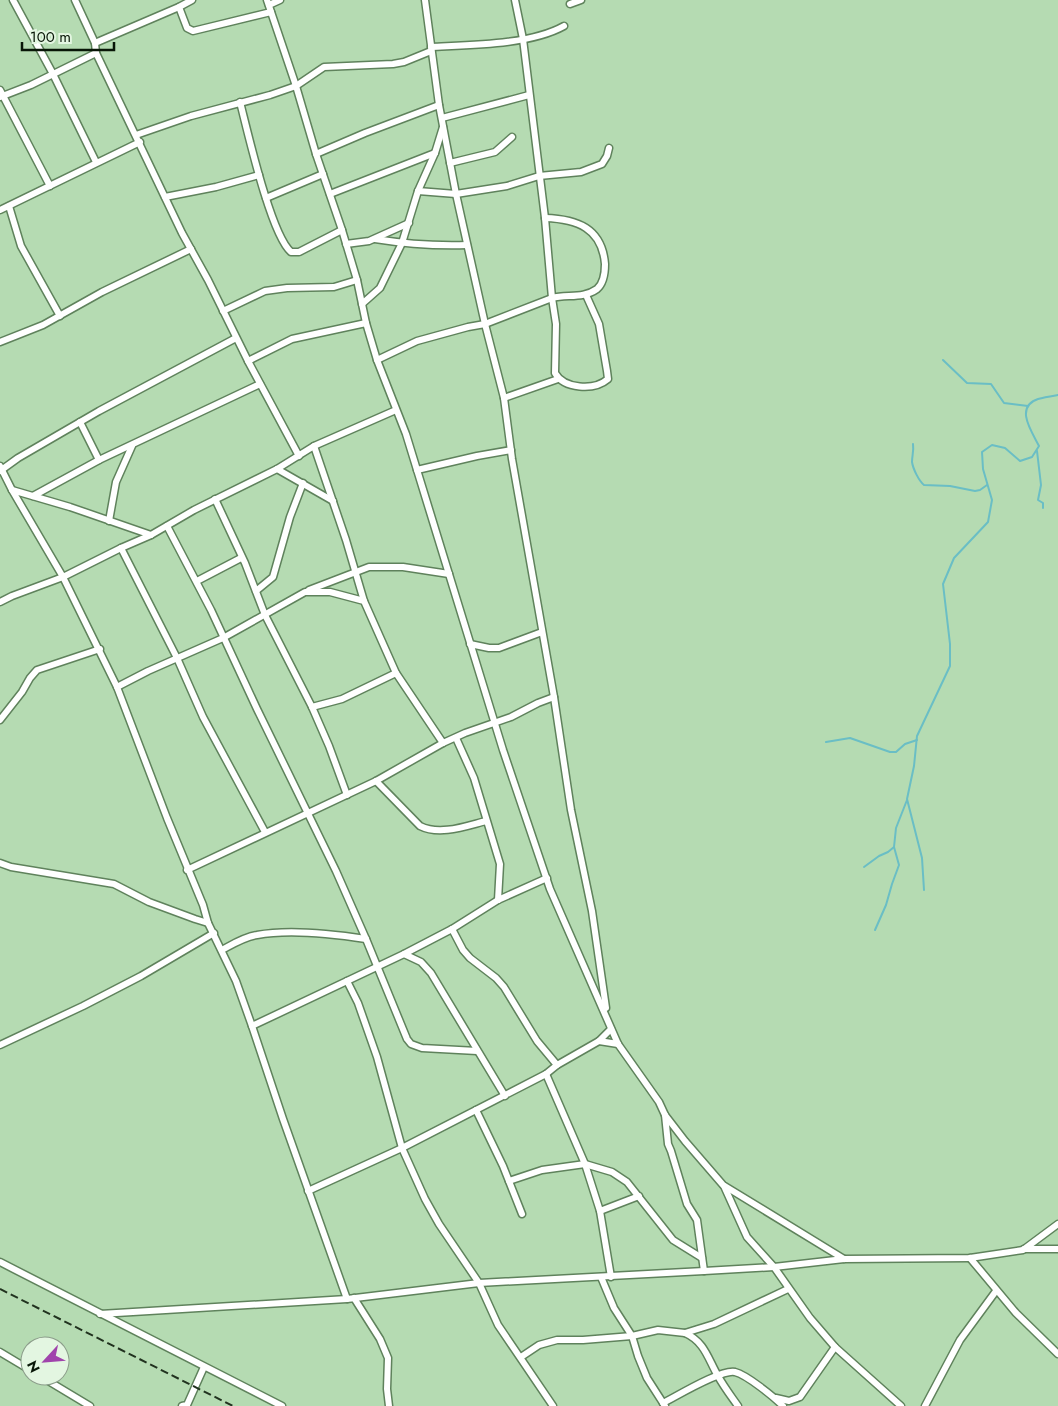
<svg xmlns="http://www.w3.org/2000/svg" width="1058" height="1406" viewBox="0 0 1058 1406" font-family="Jost,sans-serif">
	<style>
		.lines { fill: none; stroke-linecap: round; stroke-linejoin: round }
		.stream { stroke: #6abec5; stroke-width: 2 }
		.minor-casing { stroke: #5f825c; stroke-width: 9 }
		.minor { stroke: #fff; stroke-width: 6 }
		.rail { stroke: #21321f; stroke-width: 2; stroke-dasharray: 8 4; stroke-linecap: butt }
	</style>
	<rect width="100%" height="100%" fill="#b5dbb2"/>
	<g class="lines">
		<g class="stream">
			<path d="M943 360 967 383 991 384 1004 403 1028 406"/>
			<path d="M913 444C914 451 912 456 912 462 913 469 919 481 924 485L950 486 975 491 980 490 987 485"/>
			<path d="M1037 451 1041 485 1038 500 1043 503V508"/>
			<path d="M826 742 850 738 890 752H896L905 744 917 740"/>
			<path d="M864 867 879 856 888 852 894 847"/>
			<path d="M924 890 922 858 907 799 914 766 917 736 950 666V644L943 584 954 558 988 522 992 500 983 469 982 452 992 445 1005 448 1020 461 1032 457 1039 446C1032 432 1014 407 1038 399 1045 397 1052 396 1058 395"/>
			<path d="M875 930 886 905 892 884 899 865 894 847 896 828 907 800"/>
		</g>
		<g class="minor-casing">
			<g id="minor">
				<path d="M13 0 53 74 96 162"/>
				<path d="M75 0 95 43 96 53 182 233 208 280 248 361 299 456"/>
				<path d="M267 0 296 86 316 154 342 230 357 280 366 323 377 360 406 434 503 750 550 889 618 1044 659 1102 665 1115 685 1141 723 1185 844 1259"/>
				<path d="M425 0 439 105 456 194 485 324 504 398 512 459 554 697 571 810 592 911 606 1008"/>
				<path d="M515 0 523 39 545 218 552 298 556 324 555 373C564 389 594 391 608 379L607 371 599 324 586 295"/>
				<path d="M570 4 581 0"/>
				<path d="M269 5 280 0"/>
				<path d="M179 7 187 28 193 31 271 12"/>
				<path d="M95 43 179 7 192 0"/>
				<path d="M431 47C470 45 530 45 564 26"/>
				<path d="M0 90 50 186"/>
				<path d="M0 97 31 85 96 53"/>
				<path d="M240 102C248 133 271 235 291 252H299L342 230"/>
				<path d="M442 118 529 95"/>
				<path d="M136 135 191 116 270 95 296 86 324 67 393 64 404 62 431 51"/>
				<path d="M316 154 365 133 439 105"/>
				<path d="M450 163 495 152 512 137"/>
				<path d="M418 191 456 194 507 186 539 176 581 172 602 164 607 156 609 148"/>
				<path d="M330 194 435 153"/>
				<path d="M165 197 216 187 259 175"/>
				<path d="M266 198 323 174"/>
				<path d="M9 206 21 246 60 316"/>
				<path d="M0 210 140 142"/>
				<path d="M375 239C406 244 436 246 467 245"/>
				<path d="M346 244 369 241 409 223"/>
				<path d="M362 304 380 288 402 243 418 191 435 153 443 127"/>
				<path d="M223 311 265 291 287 288 334 287 357 280"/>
				<path d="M0 342 43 325 102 292 191 249"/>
				<path d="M377 360 417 341 468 327 485 324 552 298C567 294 583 299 597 289 604 283 605 273 605 264 602 228 577 219 545 218"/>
				<path d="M248 361 292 339 366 323"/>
				<path d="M504 398 558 379"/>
				<path d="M80 422 99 460"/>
				<path d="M314 446 346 540 364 601"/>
				<path d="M0 466 12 490 63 577 117 687 167 818 203 905 208 923 236 981 252 1026 283 1119 347 1299"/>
				<path d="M277 469 333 501"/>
				<path d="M417 470 477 456 511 450"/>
				<path d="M0 471 18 458 99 411 236 338"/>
				<path d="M12 490 70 507 151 535"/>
				<path d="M33 496 99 460 260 384"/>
				<path d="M215 499 245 563 265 615 312 707 329 746 347 795"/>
				<path d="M109 521 116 482 132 446"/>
				<path d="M167 526 211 610 257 709 336 871 366 939 407 1039 411 1044 422 1048 477 1051"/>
				<path d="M121 548 177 658 203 717 265 832"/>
				<path d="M197 581 241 558"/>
				<path d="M309 590 369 567H403L449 574"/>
				<path d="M256 591 273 577 290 517 303 483"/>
				<path d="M0 602 12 596 63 577 121 548 151 535 194 510 277 469 314 446 396 410"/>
				<path d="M470 644 489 648H499L542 632"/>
				<path d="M117 687 148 671 223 638 305 592H330L364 601 396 673 443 743"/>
				<path d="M312 707 342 699 396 673"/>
				<path d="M0 720 22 692 30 678 37 670 100 649"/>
				<path d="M456 738 474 778 500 864 498 900"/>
				<path d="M376 781 420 826C440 836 466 826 486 821"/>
				<path d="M0 863 11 867 114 884 149 902 195 919 208 923"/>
				<path d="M187 870 376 781 443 743 465 733 511 717 538 703 554 697"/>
				<path d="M452 929 463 950 470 958 496 978 504 987 537 1041 557 1065"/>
				<path d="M222 950C233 944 244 937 257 935 288 929 334 934 366 939"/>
				<path d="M404 954 421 962 431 973 505 1096"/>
				<path d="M347 981 358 1003 377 1057 402 1148 425 1199 439 1224 479 1283 498 1325 553 1406"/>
				<path d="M252 1026 404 954 452 929 498 900 547 878"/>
				<path d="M599 1041 618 1044"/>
				<path d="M0 1045 83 1006 141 976 214 933"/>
				<path d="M546 1074 585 1164 600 1211 611 1277"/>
				<path d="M476 1110 503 1166 522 1214"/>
				<path d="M665 1115 668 1144 671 1151 687 1204 697 1220 704 1271"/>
				<path d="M509 1181 542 1170 585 1164 612 1172 627 1182 673 1240 702 1258"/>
				<path d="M724 1186 747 1237 774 1267 810 1318 835 1347 901 1406"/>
				<path d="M308 1191 402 1148 546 1074 557 1065 599 1041 611 1029"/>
				<path d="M600 1211 639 1196"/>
				<path d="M1024 1249H1058"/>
				<path d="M970 1258 1016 1313 1058 1354"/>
				<path d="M0 1262 282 1406"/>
				<path d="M601 1277 614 1308 632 1336 638 1356 647 1378 665 1406"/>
				<path d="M354 1298 380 1339 388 1358 387 1389 389 1406"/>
				<path d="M100 1314 347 1299 479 1283 704 1271 774 1267 844 1259 970 1258 1023 1250 1058 1224"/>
				<path d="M685 1333C705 1342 708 1359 718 1376 724 1387 731 1396 738 1406"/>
				<path d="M0 1352 30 1370"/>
				<path d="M521 1357 539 1345 557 1340H583L632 1336 658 1330 685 1333 714 1324 788 1289"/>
				<path d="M40 1376 90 1406"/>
				<path d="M776 1398 789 1401 800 1397 835 1347"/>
				<path d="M663 1403C677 1396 721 1369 735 1372 747 1375 774 1397 783 1406"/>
				<path d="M182 1406 187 1405 204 1367"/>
				<path d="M925 1406 960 1340 996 1291"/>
			</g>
		</g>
		<use href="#minor" class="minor"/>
		<path class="rail" d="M0 1289 233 1406"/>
	</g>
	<g transform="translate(45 1361) rotate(244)"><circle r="24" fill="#e3f6e1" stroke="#8b9c8a"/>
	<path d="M0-4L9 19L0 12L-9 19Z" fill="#a043ac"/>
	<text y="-8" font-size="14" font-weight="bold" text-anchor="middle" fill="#081607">N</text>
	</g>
	<path d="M22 42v8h92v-8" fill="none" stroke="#081607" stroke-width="2.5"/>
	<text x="30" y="42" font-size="15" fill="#081607" stroke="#e3f6e1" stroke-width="4" paint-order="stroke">100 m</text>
</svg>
